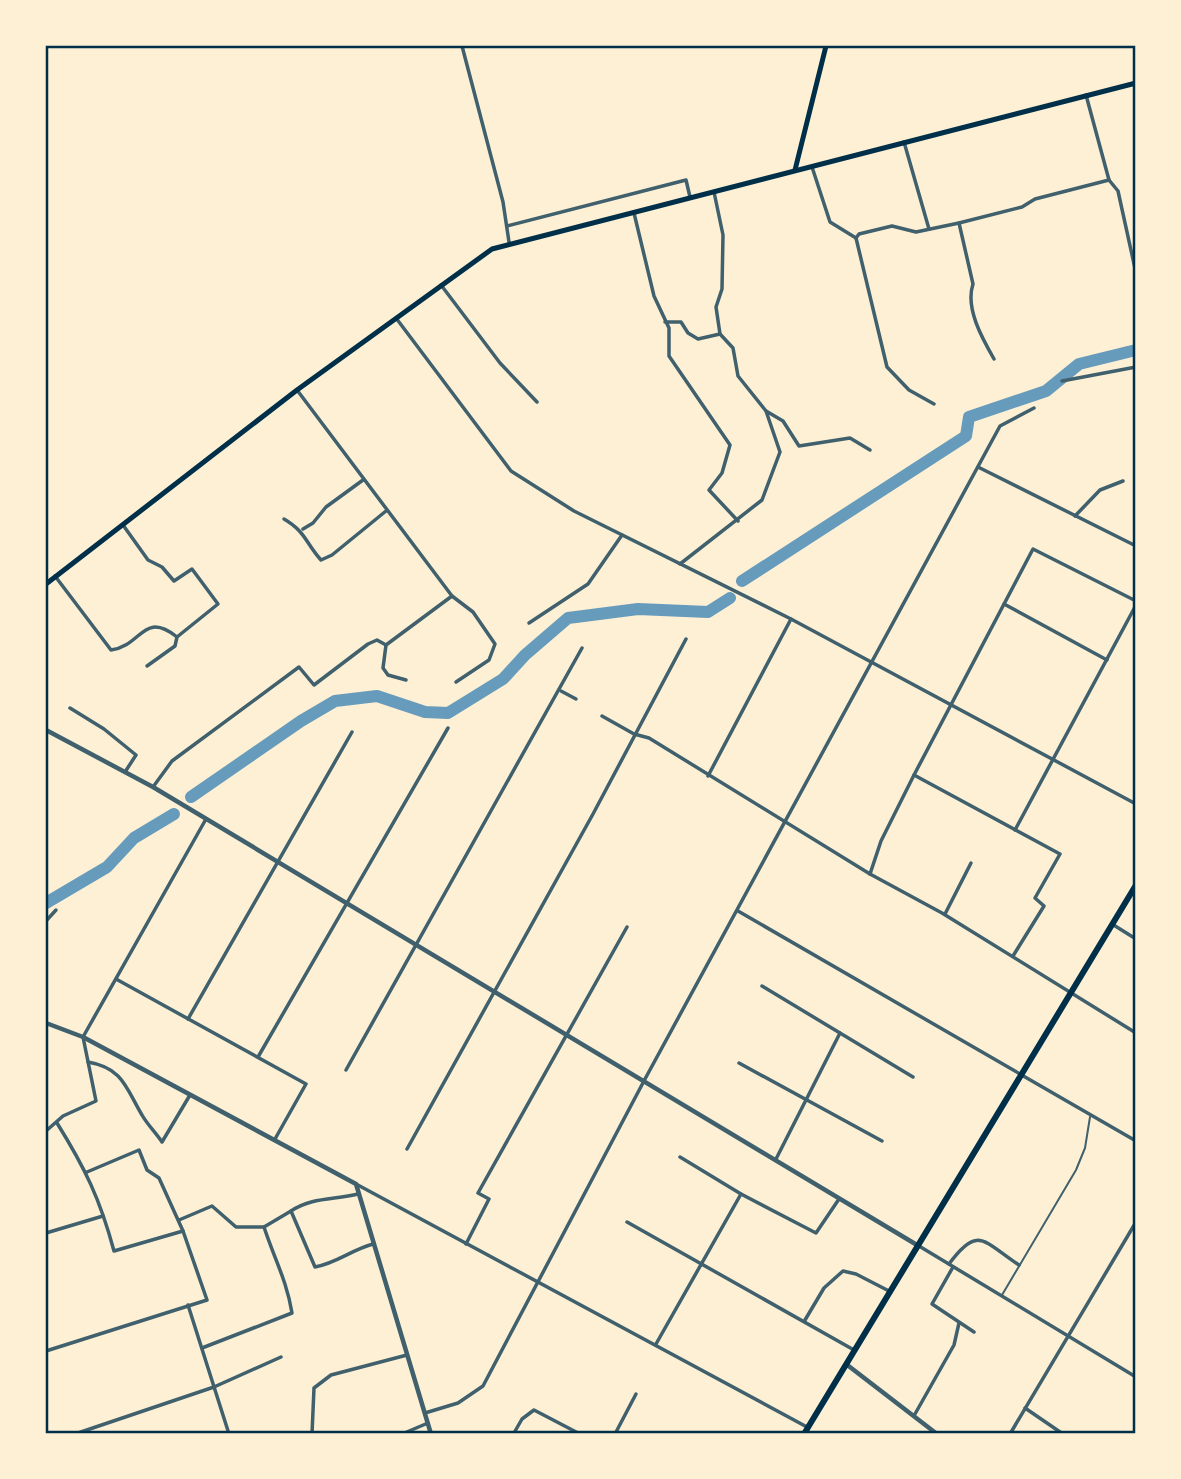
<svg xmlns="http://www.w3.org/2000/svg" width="1181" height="1479" viewBox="0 0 1181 1479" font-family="Inter,sans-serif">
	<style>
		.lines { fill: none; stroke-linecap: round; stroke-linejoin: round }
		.river { stroke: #669bbc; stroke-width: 12 }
		.service { stroke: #3f606c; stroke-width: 2 }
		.minor { stroke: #3f606c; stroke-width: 3.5 }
		.tertiary { stroke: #3f606c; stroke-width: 4.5 }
		.primary { stroke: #003049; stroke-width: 5 }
		.trunk { stroke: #003049; stroke-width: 6 }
		.neatline { fill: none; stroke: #003049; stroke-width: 2.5 }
	</style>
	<rect width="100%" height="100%" fill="#fdf0d5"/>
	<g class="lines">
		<g class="river">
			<path d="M742 581 966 436 969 417 1046 391 1079 364 1136 350"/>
			<path d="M191 797 301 721 335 701 377 696 425 712 448 713 503 679 525 655 568 618 638 609 708 612 730 598"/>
			<path d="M46 903 107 867 134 838 174 814"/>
		</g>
		<path class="service" d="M1002 1295 1076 1170 1085 1148 1090 1117"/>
		<g class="minor">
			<path d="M462 46 503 202 509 242"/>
			<path d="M1086 95 1109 180 1118 191 1136 273"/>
			<path d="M904 142 929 229"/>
			<path d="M812 167 830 222 856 238"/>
			<path d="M634 213 654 296 669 328V356L730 445 722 473 709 490 738 521"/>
			<path d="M959 223 973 284C965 308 982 338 994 359"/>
			<path d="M507 226 686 180 690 197"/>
			<path d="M856 238 859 234 892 226 916 232 959 223 1022 207 1035 199 1109 180"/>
			<path d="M856 238 887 367 909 390 934 404"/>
			<path d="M441 285 500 363 537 402"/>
			<path d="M396 318 511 471 574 511 791 619 1136 804"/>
			<path d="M665 322H681L688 333 698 339 720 334"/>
			<path d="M1062 381 1136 367"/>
			<path d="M766 411 783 421 799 446 850 438 870 450"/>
			<path d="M978 467 1136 546"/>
			<path d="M1075 516 1100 490 1123 481"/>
			<path d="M284 519C306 532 305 542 321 560L332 555 386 511"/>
			<path d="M303 529 313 523 326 507 363 480"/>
			<path d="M680 564 762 500 780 452 766 411 738 376 733 348 720 334 716 307 722 289 723 235 714 192"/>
			<path d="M55 576 111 650C142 646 143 610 177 637L218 604 192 569 174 581 162 567 148 560 123 525"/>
			<path d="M452 596 473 612 495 644 489 660 456 682"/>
			<path d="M1004 604 1107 660"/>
			<path d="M529 623 588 584 622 535"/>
			<path d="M386 645 383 668 388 675 406 680"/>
			<path d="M147 666 175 646 177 637"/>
			<path d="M561 691 576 699"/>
			<path d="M70 708 104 729 136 755 125 772"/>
			<path d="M602 716 634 734 649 738 870 874 942 913 1136 1033"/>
			<path d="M914 775 1060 854 1035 898 1044 906 1013 956"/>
			<path d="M708 776 791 619"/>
			<path d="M153 787 172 761 299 667 314 685 368 644 377 640 386 645 452 596 297 390"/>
			<path d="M1015 830 1136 605"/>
			<path d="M870 874 881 841 914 775 1033 549 1136 601"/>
			<path d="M738 911 1136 1141"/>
			<path d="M945 914 971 863"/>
			<path d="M46 921 56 910"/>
			<path d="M1112 924 1136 939"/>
			<path d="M116 979 306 1084 275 1139"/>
			<path d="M762 986 913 1077"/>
			<path d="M188 1019 352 732"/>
			<path d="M258 1057 448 728"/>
			<path d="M88 1062C123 1068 126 1088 142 1115 147 1124 156 1133 162 1142L190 1095"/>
			<path d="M739 1063 882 1141"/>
			<path d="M346 1070 582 648"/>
			<path d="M46 1131 63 1116 96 1101 83 1037 206 819"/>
			<path d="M407 1149 593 814 686 639"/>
			<path d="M680 1157 741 1194 816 1233 839 1199"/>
			<path d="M776 1159 840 1033"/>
			<path d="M87 1172 139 1150 147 1170 159 1178 183 1231"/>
			<path d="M356 1184 807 1427"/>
			<path d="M358 1194C334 1200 312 1197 291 1211L315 1267C337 1263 351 1250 373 1244"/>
			<path d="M179 1220 212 1206 236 1227H264"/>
			<path d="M627 1222 854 1350"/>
			<path d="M46 1233 103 1216"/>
			<path d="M466 1244 489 1199 478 1193 627 927"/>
			<path d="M919 1246 1136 1377"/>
			<path d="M949 1264C978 1224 984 1242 1019 1265"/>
			<path d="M953 1267 932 1304 974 1332"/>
			<path d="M188 1305 229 1434"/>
			<path d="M805 1320 824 1288 843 1271 856 1274 889 1291"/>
			<path d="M656 1344 741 1194"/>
			<path d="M202 1348 292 1313C287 1281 274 1258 264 1227L291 1211"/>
			<path d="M46 1351 207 1300 183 1231 114 1251C100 1199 85 1168 57 1123"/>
			<path d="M1025 1408 1063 1434"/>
			<path d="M425 1413 458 1403 483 1386 645 1079 1000 426 1034 408"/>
			<path d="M915 1414 954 1345 959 1323"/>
			<path d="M514 1433 522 1419 534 1410 580 1434"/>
			<path d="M75 1434 214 1387 281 1357"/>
			<path d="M312 1434 314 1388 331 1375 407 1355"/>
			<path d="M402 1434 428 1423"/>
			<path d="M615 1434 636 1394"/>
			<path d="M1010 1434 1136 1222"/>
		</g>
		<g class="tertiary">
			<path d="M46 730 153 787 917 1245"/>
			<path d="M46 1023 83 1037 356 1184 431 1434"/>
			<path d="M846 1364 937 1434"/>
		</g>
		<g class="primary">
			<path d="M795 170 826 46"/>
			<path d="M46 584 297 390 492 249 1136 83"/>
		</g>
		<path class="trunk" d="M804 1434 1136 885"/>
	</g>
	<rect width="1181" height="1479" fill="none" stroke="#fdf0d5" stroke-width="94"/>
	<rect x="47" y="47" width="1087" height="1385" class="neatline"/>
</svg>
